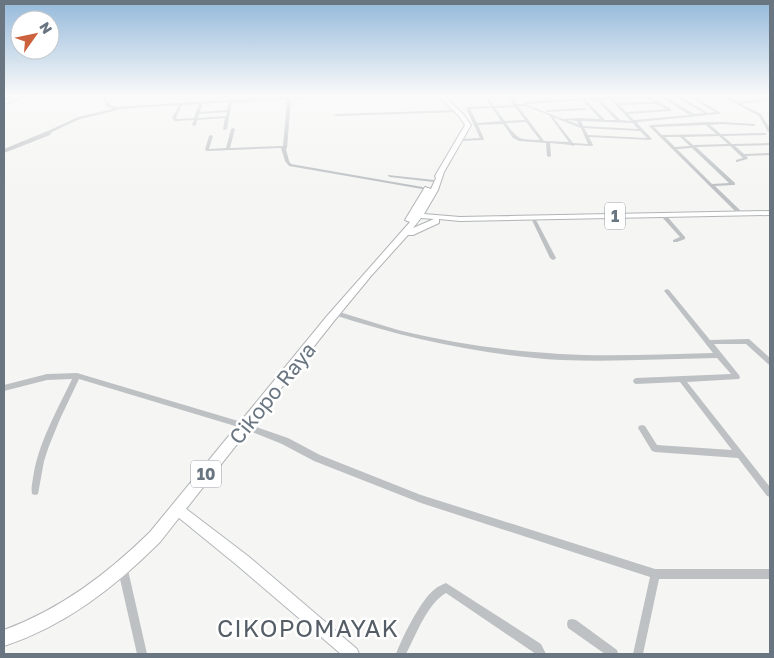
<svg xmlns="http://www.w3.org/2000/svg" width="774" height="658" viewBox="0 0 774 658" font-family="'Golos Text',sans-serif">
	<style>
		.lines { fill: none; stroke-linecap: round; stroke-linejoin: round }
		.secondary-casing { stroke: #b2b6ba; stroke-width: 2 }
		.trunk-casing { stroke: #b1b4b7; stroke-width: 2 }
		.minor { fill: #bdc1c4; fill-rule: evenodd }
		.secondary { fill: #fff; fill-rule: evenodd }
		.trunk { fill: #fff; fill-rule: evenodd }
		.rail-casing { stroke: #a0a5a9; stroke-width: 2.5 }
		.rail { stroke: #fff; stroke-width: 1; stroke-dasharray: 3; stroke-linecap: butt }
		.labels { text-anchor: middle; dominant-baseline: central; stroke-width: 5; stroke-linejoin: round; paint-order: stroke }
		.shield { fill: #fff; stroke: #969ea6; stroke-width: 1 }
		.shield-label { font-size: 16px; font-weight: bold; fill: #697580 }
		.near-street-label { font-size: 21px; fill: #697580; stroke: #fff }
		.near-quarter-label { font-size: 24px; letter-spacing: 1px; fill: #555e66; stroke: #fff }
	</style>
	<rect width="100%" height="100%" fill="#f5f5f3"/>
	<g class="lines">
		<g class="secondary-casing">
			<path id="secondary" d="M177 503 181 505 248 556 357 649 359 654H341L238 566 173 513 171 509 173 505Z"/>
		</g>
		<g class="trunk-casing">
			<path id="trunk" d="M437 95H443L463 114 471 125 444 172 438 190 424 214 460 217 770 211V215L460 221 439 219V223L413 235H408L371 276 334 321 160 542C115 587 65 626 4 646V630C61 609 107 574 150 532L327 316 410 222 405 220 425 187 431 189 436 178 435 176 465 125 459 116ZM421 218 434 219 413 228Z"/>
		</g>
		<g class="minor">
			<path d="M25 95H30L4 106V104Z"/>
			<path d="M95 95 104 96 110 105 114 107 229 100 230 95H234L233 100 255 99 254 95H257L258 99 336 95H366L291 100 287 148 286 149 289 161 291 164 428 188 430 189 428 190 289 166 285 161 281 148 207 151 205 150 209 136 211 135 213 136 209 149 226 148 231 129 233 128 235 129 230 148 283 146 287 100 232 102 227 129 225 130 223 129 225 118 197 120 196 125 194 126 192 125 194 120 175 121 172 118 179 105 119 109 118 110 80 119 52 132 50 135 4 153V149L50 130 78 117 113 109 108 107 102 98ZM229 102 227 110 200 112 202 104ZM199 104 194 118 177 119 176 118 182 105ZM227 112 226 116 198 118 199 114Z"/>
			<path d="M160 95H172L161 97Z"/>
			<path d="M484 95H487L494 106 513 105 507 95H510L517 104H525L523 103 525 102 633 95H657L649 96 671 109V111L628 114 634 120 690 115 658 95H662L694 114 704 113 673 95H677L708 113 715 112 687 95H691L721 113 719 114 638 122 637 123 652 139 650 140 589 137 593 145 592 146 575 145 573 146 571 145 550 143 551 156 549 157 547 156 546 143 519 141 513 138 503 124 478 125 484 139 483 140 460 141 459 140 461 139 480 138 466 108 468 107 491 106ZM645 97 654 102 618 103 613 99ZM599 99H610L631 121 620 120ZM584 100V102L600 119 578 118 563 119 525 104ZM586 100H597L616 120H605ZM656 104 666 109 626 112 620 105ZM518 106H525L549 115 569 142 544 141ZM515 107 525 120 505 121 495 108ZM492 108 501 121 477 123 470 109ZM553 117 581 128 588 144 573 143ZM567 120 577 121 579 125ZM581 121 633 123 638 129 583 126ZM526 122 540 140C519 139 519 141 506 123ZM584 128 640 131 647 138 588 135Z"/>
			<path d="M720 95H724L738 102 768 99V101H767L741 104 761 114 770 129V133L768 132 759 116Z"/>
			<path d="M585 108H586V110L547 112 545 111 547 110Z"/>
			<path d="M459 110 460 111 458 112 336 116 334 115 336 114Z"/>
			<path d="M707 122H722L755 124V126H754L722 124 710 125 721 134 765 133 767 134 765 135 723 136 732 144 770 143V145L735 146 744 154 770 153V155H769L746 156 748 158 747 159 737 162H736V160L743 158 730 146 696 147 735 183V185H733L715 186 742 212V214H738L649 126 651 125ZM706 125 716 134 662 135 654 127ZM719 136 728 144 693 145 684 137ZM665 137H680L690 146 675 147ZM692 148 729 183 712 184 677 149Z"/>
			<path d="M388 175 434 180 436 181 434 182 390 177 388 176Z"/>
			<path d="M661 214H665L685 237V239L677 242H673V240L680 237 661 216Z"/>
			<path d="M531 217H533L535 218 556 258 555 259 553 260 550 258 531 218Z"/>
			<path d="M667 289 669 290 710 340 747 339H749L770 358V365L768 364 746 344H714L739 375 740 377 739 379 687 382 770 487V497L767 496 738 458 655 452 652 451 638 428 639 426 642 425 645 426 657 445 732 450 680 382 636 384 634 383 633 381 634 379 636 378 731 374 717 358C665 359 613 362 561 360 483 355 408 339 334 315L333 313 336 311C357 317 377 324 398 330 451 343 506 351 560 354 611 357 662 354 713 353L665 292 664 291 665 290Z"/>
			<path d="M77 373 245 423 288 438 320 455 421 495 655 569H770V579H659L643 654H633L650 577 421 503 314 461 282 444 245 429 79 379 60 419 49 446 44 461 38 494 35 495 32 494C31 489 32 484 33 478 38 443 57 411 72 379L47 380 4 391V385L47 374Z"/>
			<path d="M123 565 126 567 128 570 147 654H137L118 570 120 567Z"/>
			<path d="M446 583 541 644 546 654H535L533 652 446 593C427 604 416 635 406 654H396C402 638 421 599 435 589 438 586 442 585 446 583Z"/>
			<path d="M572 619 576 620 617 650 618 654H605L568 628 567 624 568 620Z"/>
		</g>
		<use href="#secondary" class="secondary"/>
		<use href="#trunk" class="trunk"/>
		<g class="rail-casing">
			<path id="rail" d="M4 99 16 95"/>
		</g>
		<use href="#rail" class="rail"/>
	</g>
	<linearGradient id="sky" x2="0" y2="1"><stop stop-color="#94b9da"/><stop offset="0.51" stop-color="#fafafa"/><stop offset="1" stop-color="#fafafa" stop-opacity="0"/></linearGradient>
	<rect width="774" height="188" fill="url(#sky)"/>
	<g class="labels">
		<g class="shield">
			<rect x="605" y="202.5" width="20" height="27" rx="4"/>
			<rect x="191" y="460.5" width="30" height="27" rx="4"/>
		</g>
		<g class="shield-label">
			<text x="615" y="216">1</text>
			<text x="206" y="474">10</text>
		</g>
		<g class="near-street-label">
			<text transform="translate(272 393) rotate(-51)">Cikopo Raya</text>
		</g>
		<g class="near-quarter-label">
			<text x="308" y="627">CIKOPOMAYAK</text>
		</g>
	</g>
	<rect width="774" height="658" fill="none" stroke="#697580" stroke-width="10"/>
	<g transform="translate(35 35) rotate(57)"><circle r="24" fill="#ffffff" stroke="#c3c8cc"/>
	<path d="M0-4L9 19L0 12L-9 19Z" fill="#cb613d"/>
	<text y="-8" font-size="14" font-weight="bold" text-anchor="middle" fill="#697580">N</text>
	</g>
</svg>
